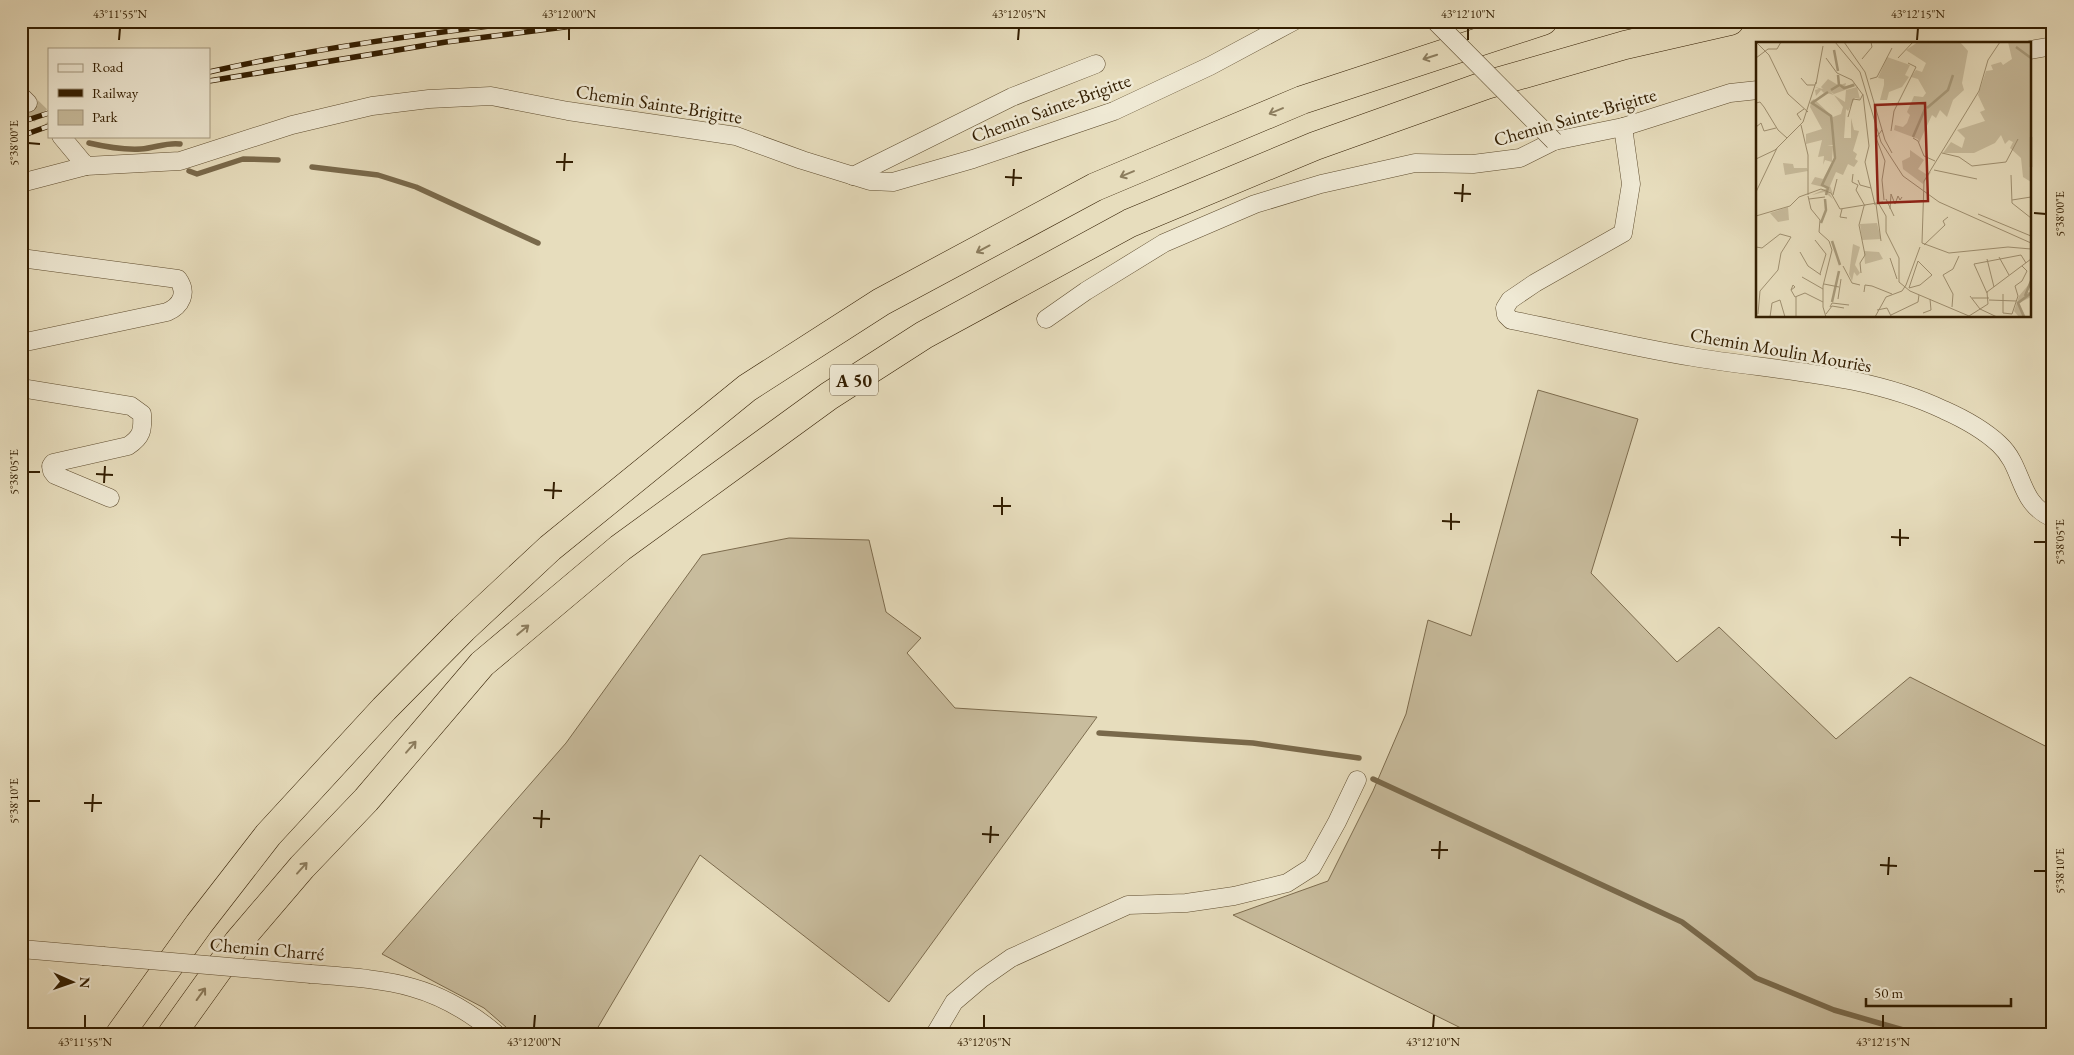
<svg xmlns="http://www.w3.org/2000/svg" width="2074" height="1055" viewBox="0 0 2074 1055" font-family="'EB Garamond',serif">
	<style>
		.green { fill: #c8bc9d; stroke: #7d6c4e }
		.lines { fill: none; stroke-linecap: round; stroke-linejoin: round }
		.stream { stroke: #79694b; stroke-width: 5.5 }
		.street-tunnel { stroke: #c3b797; stroke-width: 18; stroke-dasharray: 18 9; stroke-linecap: butt }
		.street-casing { stroke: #5f4d2f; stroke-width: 19 }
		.highway-casing { stroke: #321d00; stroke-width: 29 }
		.street { stroke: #efe9d4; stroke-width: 18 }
		.highway { stroke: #e7ddbd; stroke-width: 28 }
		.rail-casing { stroke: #321d00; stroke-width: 5.5 }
		.rail { stroke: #efe9d4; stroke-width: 4; stroke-dasharray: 11; stroke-linecap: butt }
		.street-bridge-casing { stroke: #5f4d2f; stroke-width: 19; stroke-linecap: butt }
		.street-bridge { stroke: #efe9d4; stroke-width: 18 }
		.oneway { stroke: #8c7d5e }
		.ticks { fill: none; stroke: #321d00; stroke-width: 2 }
		.labels { text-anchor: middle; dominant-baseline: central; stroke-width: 5; stroke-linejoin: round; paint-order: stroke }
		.shield { fill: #efe9d4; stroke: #6b5a40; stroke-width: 1 }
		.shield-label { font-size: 18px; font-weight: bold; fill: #321d00 }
		.street-label { font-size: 19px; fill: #321d00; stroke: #efe9d4 }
		.inset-river { fill: none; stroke: #a99c7d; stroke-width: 2.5 }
		.inset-road { fill: none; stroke: #9f9071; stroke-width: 1 }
		.view { fill: #8f2418; fill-opacity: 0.15; stroke: #8f2418; stroke-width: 2.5 }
		.inset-edge { fill: none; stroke: #321d00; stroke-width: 2.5 }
		.neatline { fill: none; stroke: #321d00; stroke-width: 2 }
		.ticks-label { font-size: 12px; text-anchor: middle; fill: #321d00 }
	</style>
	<rect width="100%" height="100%" fill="#e7ddbd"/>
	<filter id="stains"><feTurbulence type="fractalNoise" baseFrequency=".004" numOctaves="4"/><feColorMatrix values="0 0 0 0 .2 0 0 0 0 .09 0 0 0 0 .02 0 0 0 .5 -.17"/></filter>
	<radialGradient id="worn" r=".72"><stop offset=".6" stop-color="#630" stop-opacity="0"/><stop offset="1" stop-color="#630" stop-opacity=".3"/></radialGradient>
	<g class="green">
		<path d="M1538 390 1638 419 1591 573 1677 662 1719 627 1836 739 1910 677 2053 750V1034H1473L1233 915 1328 881 1373 791 1406 714 1428 620 1471 636Z"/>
		<path d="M789 538 869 540 886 612 921 638 907 653 955 708 1097 717 889 1002 700 855 594 1034H514L484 1008 382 954 566 743 702 555Z"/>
	</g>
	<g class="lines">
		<g class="stream">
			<path d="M89 143C106 147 123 150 141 149 155 148 167 142 180 144"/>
			<path d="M312 167 378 175 416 187 538 243"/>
			<path d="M189 171 197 174 243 159 278 160"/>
			<path d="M1099 733 1253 743 1359 758"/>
			<path d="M1373 779 1682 922 1756 978 1834 1010 1917 1034"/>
		</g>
		<path class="street-tunnel" d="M28 103 49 124"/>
		<g class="street-casing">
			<g id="street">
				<path d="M2030 50 2053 46"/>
				<path d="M21 96 28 103"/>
				<path d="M1623 127 1631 184 1623 233 1535 283 1510 300 1505 308 1506 315 1511 320C1572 332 1632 347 1693 357 1776 371 1867 373 1944 410 1962 418 1985 431 1999 444 2025 468 2017 503 2053 518"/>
				<path d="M61 136 86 166 180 161 292 125 372 106 429 99 491 96 568 111 736 136 802 160 870 181 893 182 973 159 1114 111 1210 66 1294 21"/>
				<path d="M853 176 1012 97 1096 64"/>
				<path d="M21 183 86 166"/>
				<path d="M21 258 178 279C188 293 181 306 167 312L21 343"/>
				<path d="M1046 319 1086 291 1164 243 1255 204 1321 184 1415 163 1473 164 1520 158 1554 141 1623 127 1730 93 1758 90"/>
				<path d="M21 388 131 406 142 414C143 430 142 437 128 446L53 463 51 466 52 471 55 475 110 498"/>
				<path d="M21 949 103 956"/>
				<path d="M311 974C388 980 435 982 496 1034"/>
				<path d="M935 1034 954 1002 981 979 1011 958 1128 905 1186 903 1234 896 1287 883 1312 867 1337 822 1357 780"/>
			</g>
		</g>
		<g class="highway-casing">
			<g id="highway">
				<path d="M120 1034 199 924 268 835 384 709 463 629 550 548 747 388 881 302 1095 187 1302 100 1543 21"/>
				<path d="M172 1034 238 942 302 867 366 800 482 664 620 548 829 396 924 335 1130 223 1315 146 1486 85 1625 45 1730 21"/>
			</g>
		</g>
		<use href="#street" class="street"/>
		<use href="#highway" class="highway"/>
		<g class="rail-casing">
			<g id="rail">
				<path d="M209 72C315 48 423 34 531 21"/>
				<path d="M209 81 446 42 612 21"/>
				<path d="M21 122 49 113"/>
				<path d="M21 136 49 126"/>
			</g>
		</g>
		<use href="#rail" class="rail"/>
		<g class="street-bridge-casing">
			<g id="street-bridge">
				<path d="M1435 21 1554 141"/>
				<path d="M103 956 311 974"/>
			</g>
		</g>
		<use href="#street-bridge" class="street-bridge"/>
	</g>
	<defs><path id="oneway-shaft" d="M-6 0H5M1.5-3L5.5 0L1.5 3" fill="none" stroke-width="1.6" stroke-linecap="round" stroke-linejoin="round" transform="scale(1.25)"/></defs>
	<g class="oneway">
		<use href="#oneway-shaft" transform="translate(1430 57) rotate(162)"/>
		<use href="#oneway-shaft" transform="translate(1276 111) rotate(157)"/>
		<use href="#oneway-shaft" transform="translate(1127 174) rotate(157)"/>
		<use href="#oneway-shaft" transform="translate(983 249) rotate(152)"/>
		<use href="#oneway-shaft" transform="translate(523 630) rotate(-40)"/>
		<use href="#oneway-shaft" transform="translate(411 747) rotate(-49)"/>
		<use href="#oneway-shaft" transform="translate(302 868) rotate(-48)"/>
		<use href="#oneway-shaft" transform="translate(201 994) rotate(-54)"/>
	</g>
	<path class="ticks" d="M119 40 120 28M569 40V28M1018 40 1019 28M1468 40V28M1917 40 1918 28M28 143 40 144M556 162H573M564 171 565 153M1005 177 1022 178M1013 186 1014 169M1454 193 1471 194M1462 202 1463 184M2034 213 2046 214M28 472H40M96 474 113 475M104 483 105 466M544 490 562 491M553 499 554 482M993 506H1011M1002 515V497M1442 521 1460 522M1451 530V513M1891 537 1909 538M2034 542H2046M1900 546V529M28 801H40M84 803H102M92 812 93 794M533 818 550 819M541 828 542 810M982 834 999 835M990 843 991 826M1431 850H1448M1439 859 1440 841M1880 865 1897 866M2034 871H2046M1888 875 1889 857M85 1028V1015M534 1028 535 1015M984 1028V1015M1433 1028 1434 1015M1883 1028V1015"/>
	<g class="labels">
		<rect class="shield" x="830" y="364.5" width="48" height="31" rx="4"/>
		<g class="shield-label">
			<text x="854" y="380">A 50</text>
		</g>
		<g class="street-label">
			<text transform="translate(659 104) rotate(9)">Chemin Sainte-Brigitte</text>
			<text transform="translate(1051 108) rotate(-20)">Chemin Sainte-Brigitte</text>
			<text transform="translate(1575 117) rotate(-16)">Chemin Sainte-Brigitte</text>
			<text transform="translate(1781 350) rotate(10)">Chemin Moulin Mouriès</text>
			<text transform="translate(267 949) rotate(5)">Chemin Charré</text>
		</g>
	</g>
	<g transform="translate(1756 42)">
		<rect width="275" height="275" fill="#e7ddbd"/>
		<path d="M162 0H204L212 9 206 41 208 48 197 58 191 75 184 68 180 76 176 73 163 101 162 97 138 88 139 83 147 85 151 81 154 73 151 70 158 54 167 55 170 51 162 37 155 35 160 28 166 30 170 21 150 8ZM252 0H275V140L267 135 265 116 254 106 257 100 253 98 249 102 245 93 239 101 218 111H187L195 100 206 106 209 96 201 88 229 79 224 70 229 68 222 53 230 29 237 28 235 23 245 20 247 23 256 17ZM131 15 154 23 149 33 153 35 146 45 133 50 131 58H124L128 43V37L122 36ZM81 32 84 43 90 41 89 36 90 41 89 45 98 41 100 44 78 52 73 49 78 53 71 51 60 57 68 51 65 48 60 54 59 48 63 47 59 45 67 47 65 45 72 37 82 43ZM101 45 104 57 99 56 92 69 90 67 88 96H95V76L98 88 103 89 97 109 101 112 99 117 102 119 98 125 92 122 87 133 80 130 74 144 77 152 70 147 72 149 77 157 68 150 56 153 71 146 55 142 59 135 67 137 79 115 77 83V103H71L77 104 76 120 69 118 67 123 68 114 62 115 66 98 50 102V92L66 87 54 65 55 59 58 57 77 75 85 72 87 65 78 53 89 60 90 48ZM154 108 168 118 162 127 170 132 175 130 167 142 147 127 146 119 154 115ZM27 121 37 122 38 126H51L52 129 29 133ZM32 165 33 178 22 180 14 171ZM121 181 125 197 106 198 104 182ZM97 202 104 205 99 223 104 231 101 234 98 230 96 239 93 232ZM108 209 123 210 127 217 109 222ZM275 223V242L271 250H275V255L263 261 270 275H263L258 269 263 254 274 241Z" fill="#c8bc9d"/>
		<path class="inset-river" d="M260 5 275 16M78 8 82 29M84 43 88 46 98 43M75 48 83 43 82 33M171 66 192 48 197 33M157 95 169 67M275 95V125M70 153 72 146 66 143 79 116 76 82 75 74 56 61 72 50M65 181 70 168 69 157M76 199 84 223M269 254 275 239M76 260 83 229M268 275 262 261 275 251"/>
		<path class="inset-road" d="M0 0 13 13 32 52 52 70M79 0 104 30 125 100 147 134 183 160 275 201M88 0 109 30 129 98 136 111M244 0 232 18 223 49 168 139 166 201 193 211 252 205 275 207M0 16 12 7H21L25 0M70 16 81 31 96 38 107 53 113 104 109 120 119 163M142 16 157 0M106 17 116 5 115 0M45 36 51 43H59M114 37 121 35 136 6M60 42 67 4M0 61 4 60 8 65 22 88 31 96M92 75 97 57 104 58 107 52M45 78 41 72 48 67M45 83 52 113V153M0 85 5 81 8 89 20 86M126 88 120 96 129 119 126 138 128 158M135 89 138 69 160 25 152 21M157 96 162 99 168 114 179 119M186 111 203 115 216 124 250 120 262 97M0 117 19 108 47 80 60 40M178 128 221 137M97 132 96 140 102 143 100 148 109 164M255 133 256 161 275 176M102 138 104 143 115 146M0 150 21 106M77 153 81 137M52 154 55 167 64 178 63 190 73 199 76 208 67 244V265L70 275M53 157 69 155M130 157 138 174M256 158 275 155M120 162 125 199M123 162 130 174V190L143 216V240L154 249 213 274M86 167 84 175 91 176M134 167 135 152 139 162 142 154 144 158 146 155M222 172 275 194M0 174 34 164 43 155 65 147 75 151 84 167 127 160M59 198 70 212 64 232M168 203 189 183 187 179 192 175M0 205 6 206 24 192 35 195 25 211 22 228 4 249 2 272M44 210 52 224 65 233M243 215 253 233M134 216 141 237M231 217 238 245M162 219 176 233 164 243 153 246ZM87 224 96 241 104 243M105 231 104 221 109 213 103 183 108 164M46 235 67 247M68 242 83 245M259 244 266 239 271 229 266 224M35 248 37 243 39 245 35 248 39 255 49 251 67 260M108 250 109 243 116 244 136 252M231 251 218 222 265 213 270 221M247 252V271L256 272 262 254 259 244M214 254 224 267 241 275M40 255V275M216 256H233M82 257 85 237M233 258 260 259M74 265 76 261 93 263M196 265 197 252 187 233 197 227 203 214M121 268 131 266 135 274M167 271 175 268 174 257M70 272 76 264 88 266M135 273 162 260 163 253M213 274 232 262 231 250 275 217M14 275 16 261 24 258 29 275M119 275 130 255 146 249 150 243 164 205"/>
		<path class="view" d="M169 61 172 159 122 161 119 63Z"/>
		<rect width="275" height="275" class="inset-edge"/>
	</g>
	<rect width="2074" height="1055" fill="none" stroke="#e7ddbd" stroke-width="55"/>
	<rect x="48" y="48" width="162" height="90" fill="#efe9d4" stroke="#a3977f"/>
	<rect x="58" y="64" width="25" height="8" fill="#efe9d4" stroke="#a3977f"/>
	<text x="92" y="72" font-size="15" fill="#321d00">Road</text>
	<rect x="58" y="89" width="25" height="8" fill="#321d00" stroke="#a3977f"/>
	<text x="92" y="98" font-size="15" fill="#321d00">Railway</text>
	<rect x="58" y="110" width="25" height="15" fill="#c8bc9d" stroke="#a3977f"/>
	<text x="92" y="122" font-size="15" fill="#321d00">Park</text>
	<g transform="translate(72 982) rotate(92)" stroke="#efe9d4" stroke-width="4" paint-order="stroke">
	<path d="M0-4L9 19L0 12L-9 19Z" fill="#321d00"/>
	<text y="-8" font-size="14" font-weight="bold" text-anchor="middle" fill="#321d00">N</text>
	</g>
	<path d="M1866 998v8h145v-8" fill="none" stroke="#321d00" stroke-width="2.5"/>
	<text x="1874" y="998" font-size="15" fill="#321d00" stroke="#efe9d4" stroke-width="4" paint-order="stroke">50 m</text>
	<rect x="28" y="28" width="2018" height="1000" class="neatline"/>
	<g class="ticks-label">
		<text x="120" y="18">43°11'55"N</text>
		<text x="569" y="18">43°12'00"N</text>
		<text x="1019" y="18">43°12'05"N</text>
		<text x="1468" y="18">43°12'10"N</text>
		<text x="1918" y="18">43°12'15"N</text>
		<text transform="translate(14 143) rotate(-90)" y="4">5°38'00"E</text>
		<text transform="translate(2060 214) rotate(-90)" y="4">5°38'00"E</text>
		<text transform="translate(14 472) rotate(-90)" y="4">5°38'05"E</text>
		<text transform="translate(2060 542) rotate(-90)" y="4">5°38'05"E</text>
		<text transform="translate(14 801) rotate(-90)" y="4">5°38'10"E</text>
		<text transform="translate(2060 871) rotate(-90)" y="4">5°38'10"E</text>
		<text x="85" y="1046">43°11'55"N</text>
		<text x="534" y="1046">43°12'00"N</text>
		<text x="984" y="1046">43°12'05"N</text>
		<text x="1433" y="1046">43°12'10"N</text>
		<text x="1883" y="1046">43°12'15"N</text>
	</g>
	<rect width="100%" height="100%" filter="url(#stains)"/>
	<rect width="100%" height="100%" fill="url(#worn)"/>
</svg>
